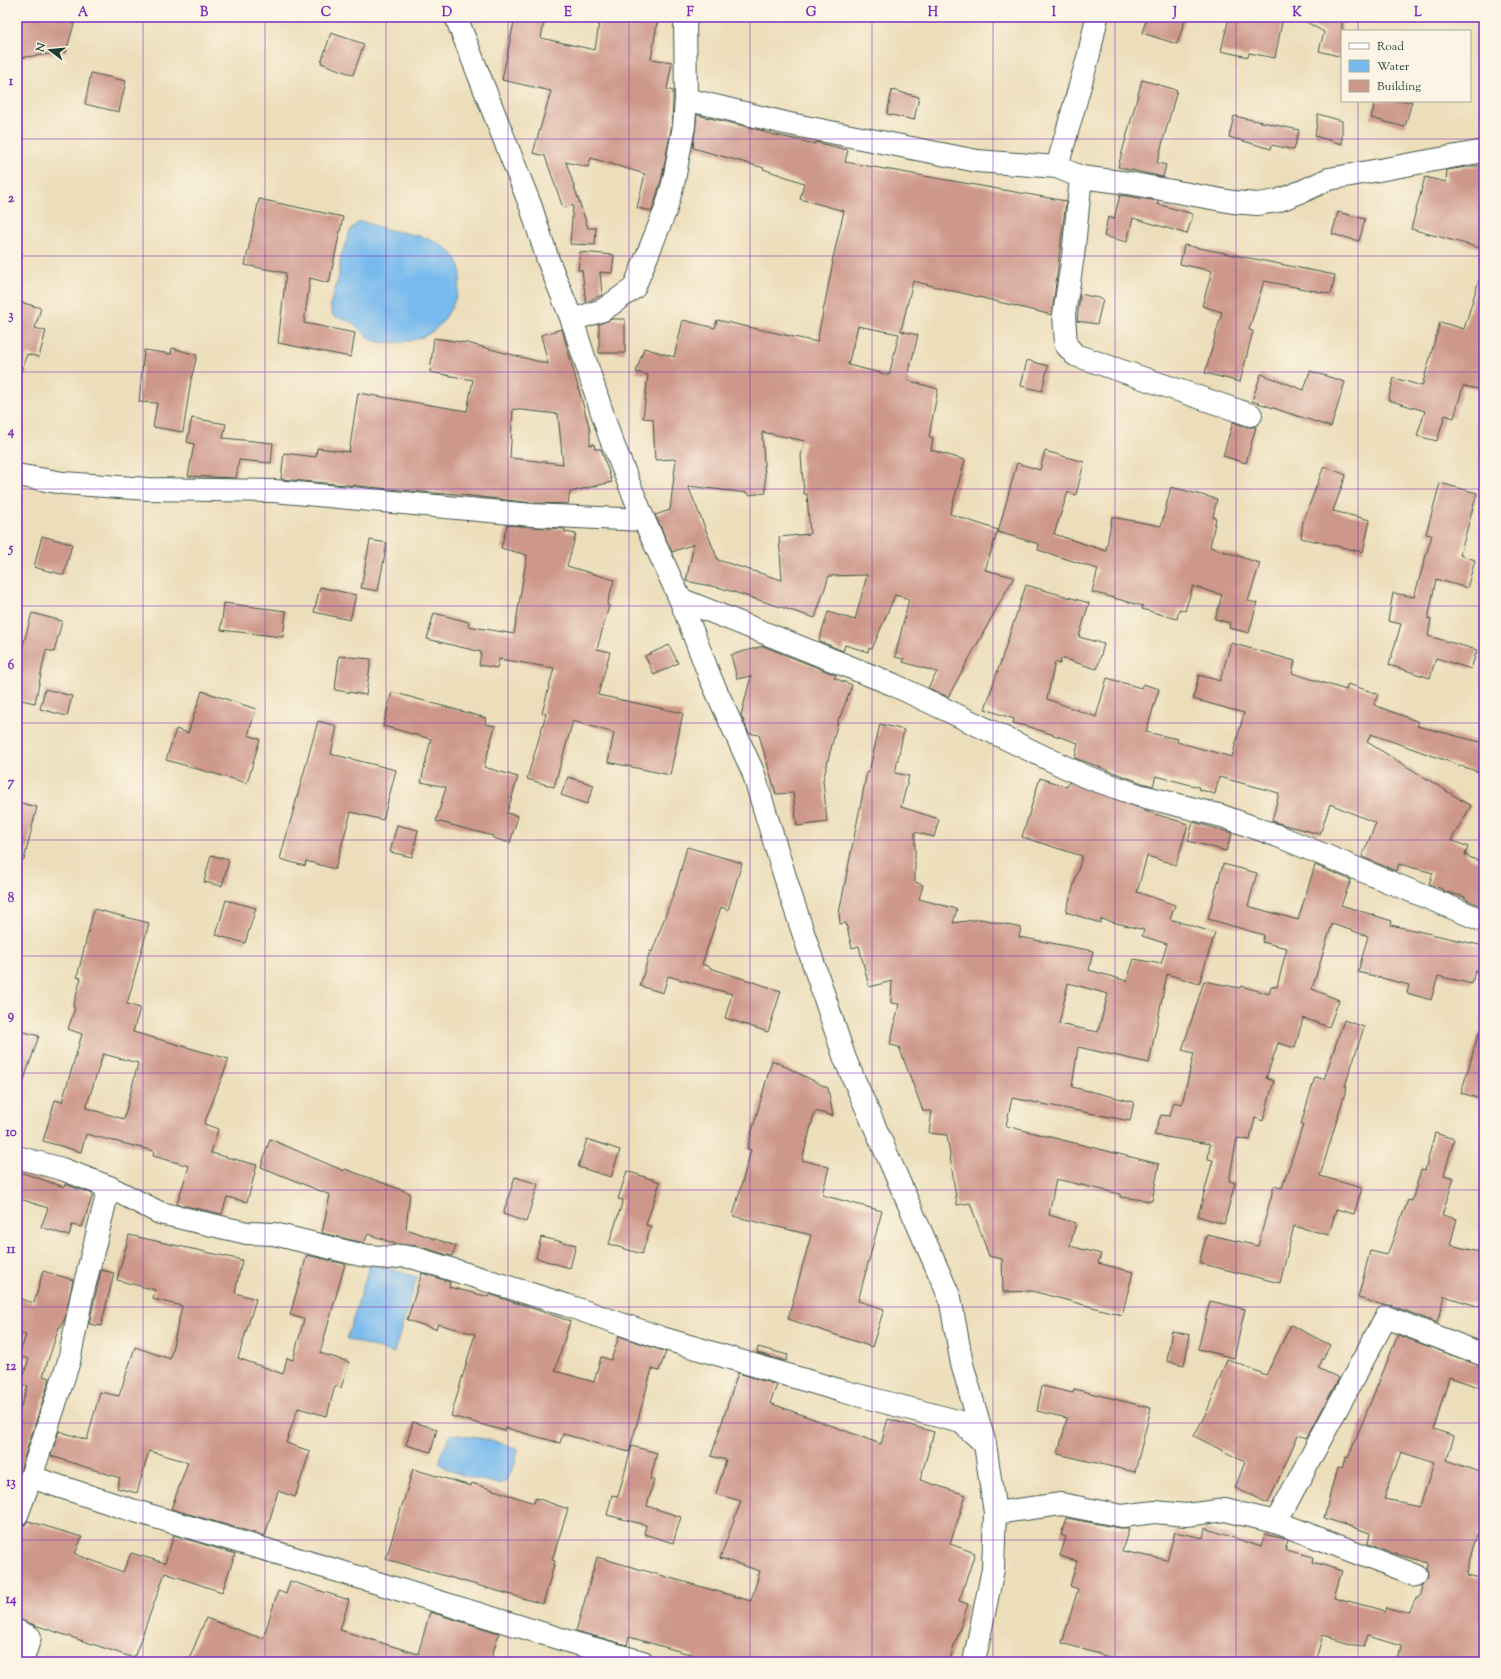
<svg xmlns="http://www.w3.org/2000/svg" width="1501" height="1679" viewBox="0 0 1501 1679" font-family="'Sorts Mill Goudy',serif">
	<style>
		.water { fill: #77baed; stroke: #4b7c90 }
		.building { fill: #cd978a; fill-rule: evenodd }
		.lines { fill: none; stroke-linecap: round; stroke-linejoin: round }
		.minor-casing { stroke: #3e5548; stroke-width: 24 }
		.minor { stroke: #fff; stroke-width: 22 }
		.grid { fill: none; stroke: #7b2cbf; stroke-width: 1; stroke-opacity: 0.55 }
		.neatline { fill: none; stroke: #7b2cbf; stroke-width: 1.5 }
		.grid-label { font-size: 13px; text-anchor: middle; font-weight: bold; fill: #7b2cbf }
	</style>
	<rect width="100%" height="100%" fill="#fcf5e5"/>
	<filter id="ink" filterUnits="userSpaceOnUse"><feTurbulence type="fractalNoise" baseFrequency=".025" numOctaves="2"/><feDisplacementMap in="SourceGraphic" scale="8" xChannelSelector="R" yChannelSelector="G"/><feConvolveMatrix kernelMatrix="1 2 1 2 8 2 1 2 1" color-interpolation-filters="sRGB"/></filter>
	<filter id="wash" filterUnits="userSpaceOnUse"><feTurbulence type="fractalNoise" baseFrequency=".012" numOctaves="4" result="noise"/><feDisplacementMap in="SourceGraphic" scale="16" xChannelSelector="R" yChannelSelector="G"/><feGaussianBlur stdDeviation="0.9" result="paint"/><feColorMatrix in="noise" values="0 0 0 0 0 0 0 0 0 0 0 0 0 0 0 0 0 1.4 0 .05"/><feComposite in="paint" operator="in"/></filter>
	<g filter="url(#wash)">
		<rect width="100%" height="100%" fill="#ecdeba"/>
		<g class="water">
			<path d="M360 221C369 223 377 227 386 229 410 234 442 237 457 260 469 277 450 318 434 330 419 342 398 344 379 342 367 340 364 331 355 325 349 320 340 318 333 316L330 305 338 279 341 256 351 229Z"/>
			<path d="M370 1263 417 1277 394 1353 347 1339Z"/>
			<path d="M454 1434C476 1438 498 1439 517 1450L516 1462 505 1482 498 1484C480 1479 455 1476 440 1464L441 1454 450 1435Z"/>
		</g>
		<g id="blocks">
			<g class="building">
				<path d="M17 17H76L66 52 17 58Z"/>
				<path d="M515 17H545L541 38 595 50 600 17H658L651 59 672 62 667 89 673 91V99L672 124 662 177 652 211 637 208 645 174 591 158 588 167 566 162 588 228H596L595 245 570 244 573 205 563 208 545 156 533 153 551 91 502 80Z"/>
				<path d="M1147 17H1186L1177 44 1142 33Z"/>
				<path d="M1229 17H1283L1275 58 1249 53 1248 57 1221 51Z"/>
				<path d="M1298 17H1342V57L1319 51 1324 32Z"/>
				<path d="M331 33 364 44 353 75 321 63Z"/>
				<path d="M91 73 126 81 119 112 85 104Z"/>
				<path d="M1142 80 1177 90 1157 163 1166 165 1163 177 1118 167Z"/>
				<path d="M892 90 919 97 914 120 887 114Z"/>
				<path d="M1375 101H1412L1405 127 1371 118Z"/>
				<path d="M1318 114 1342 121V144L1315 136Z"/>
				<path d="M697 115 764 131 763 132 815 144V142L848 150 845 162 1066 201 1052 315 913 281 901 331 918 335 907 380 938 389 929 437 933 438 931 450 965 460 950 514 998 530 985 570 1014 577 948 697 928 688 937 672 903 662 904 659 895 657 909 599 895 595 872 649 869 648 868 652 845 645 843 651 819 641 828 612 855 620 867 575 829 576 815 618 721 588 686 581 694 544 672 552 655 515 670 510 676 459 655 460 653 419 643 418 648 375 636 372 644 348 674 357 683 320 715 328 717 320 817 342 833 262H832L844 211 800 199 804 183 763 169 764 168 693 148ZM858 326 899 334 889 375 848 365ZM762 432 805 441 801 456 804 494H807L810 534 779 537 782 580 718 560 688 486 748 493V495L766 493Z"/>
				<path d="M1234 116 1299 130 1294 150 1272 145 1271 149 1229 137Z"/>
				<path d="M1473 166H1484V249L1411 229 1425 177 1446 182 1447 170Z"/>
				<path d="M1120 195 1158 201 1157 204 1193 214 1187 234 1133 218 1127 242 1104 236 1108 217 1114 219Z"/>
				<path d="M259 199 343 217 329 283 310 278 304 323 355 333 351 357 278 343 286 273 245 265Z"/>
				<path d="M1338 212 1365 219 1359 241 1332 234Z"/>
				<path d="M1184 245 1335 275 1331 294 1264 281 1249 330 1253 331 1240 382 1205 373 1222 312 1202 306 1212 271 1180 264Z"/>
				<path d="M580 252 614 255 612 273 600 272 602 295 586 302 582 270H578Z"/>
				<path d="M1479 280H1484V390L1463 386 1454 418 1445 415 1437 441 1417 436 1425 411 1388 400 1394 378 1422 386 1440 322 1464 329Z"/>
				<path d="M1080 294 1103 299 1097 324 1077 321Z"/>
				<path d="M17 301 41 308 35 328 46 331 39 357 27 354 21 372H17Z"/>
				<path d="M612 319H625V353H599V324Z"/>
				<path d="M562 329 590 430V445L594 444 595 449H601L612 482 570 492 568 504 533 503 445 493V494L281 479 284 453 316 457 317 448 349 452 358 393 467 411 473 380 430 372 434 338 467 343 548 364 541 335ZM513 409 558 414 563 464 510 458Z"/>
				<path d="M172 348 197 355 191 380 183 432 153 427 157 403 139 402 144 350 171 354Z"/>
				<path d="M1027 360 1048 366 1042 391 1021 386Z"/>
				<path d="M1310 371 1345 382 1331 427 1252 401 1261 374 1304 390Z"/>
				<path d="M192 418 226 424 223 438 273 443 271 463 239 460 236 478 188 476 194 444 187 442Z"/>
				<path d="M1233 422 1247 427H1256L1246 463 1223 456Z"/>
				<path d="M1045 451 1084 462 1076 495 1068 492 1054 534 1106 551 1112 517 1161 526 1171 487 1217 499 1213 517 1216 518 1210 547 1260 563 1248 601 1257 603 1249 633 1229 628 1230 623 1215 619 1222 595 1193 586 1185 611 1179 609 1177 619 1142 609 1143 606 1092 592 1098 569 1038 550 1039 544 998 532 1017 463 1040 470Z"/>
				<path d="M1324 466 1346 475 1333 511 1370 520 1363 552 1301 538 1303 522Z"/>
				<path d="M1440 483 1477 493 1460 555 1475 560 1467 588 1436 579 1428 619H1431L1428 636 1477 650 1471 669 1436 658 1430 678 1389 665 1401 624 1388 621 1393 593 1414 597 1432 535 1426 534Z"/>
				<path d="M507 525 565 529V532L576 534 567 566 614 580 607 605 609 606 597 649 610 652 598 695 683 713 670 775 608 762 614 733 573 721 554 787 527 779 546 714 542 713 554 668 499 659 497 668 479 665 481 652 427 639 434 613 469 622 468 626 514 634 527 555 501 548Z"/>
				<path d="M42 536 72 544 64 575 34 567Z"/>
				<path d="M370 540 387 543 378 591 361 588Z"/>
				<path d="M1026 585 1089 603 1079 637 1104 644 1097 669 1061 658 1060 664 1055 662 1047 699 1096 717 1107 678 1141 688 1143 684 1159 689 1146 732 1178 739 1177 742 1232 757 1244 713 1193 699 1199 675 1220 681 1231 643 1295 661 1292 673 1346 690 1348 684 1378 694 1374 705 1419 722 1417 726 1484 743V774L1371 734 1367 742 1471 806 1451 840 1468 847 1465 855 1480 862 1484 854V907L1465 899V897L1446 892 1442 890V889L1429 884 1433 873 1399 864 1396 871 1362 857 1376 823 1330 804 1320 834 1288 826 1272 821 1279 793 1219 777 1215 794 1198 789 1199 787 1156 776 1153 786 1142 783 1075 758 1078 743 1030 727 1013 723 1014 719 985 709Z"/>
				<path d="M320 587 356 595 350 620 314 612Z"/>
				<path d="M224 603 286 611 283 637 221 630Z"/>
				<path d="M32 613 62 621 54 652 46 650 35 703 17 699V667Z"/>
				<path d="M669 645 678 663 654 675 645 656Z"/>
				<path d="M763 646 836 675 834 678 852 685 840 717H839L823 780 827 822 797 826 793 793 776 794 759 735 749 733 741 715 751 676 737 679 731 655Z"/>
				<path d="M339 656 371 659 366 695 335 690Z"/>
				<path d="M45 689 72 696 67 716 40 709Z"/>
				<path d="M202 691 256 709 248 735 260 739 247 783 166 760 176 729 188 733Z"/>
				<path d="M392 692 486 718 485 724 495 726 484 767 518 777 507 813 518 816 510 843 493 838V836L436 821 446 787 421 782 431 739 383 726Z"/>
				<path d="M318 721 337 726 331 754 396 770 383 820 351 812 335 869 306 861 305 866 280 859Z"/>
				<path d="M880 724 904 730 895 773 909 776 901 807 939 819 934 837 915 832V882L923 885 919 899 957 909 953 923 981 919 1021 928 1019 937 1093 951 1089 970 1127 981 1134 959 1161 964 1167 944 1142 936 1144 930 1101 919 1100 923 1066 912 1082 856 1022 837 1040 778 1067 787 1069 782 1145 810V811L1188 824 1176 865 1147 856 1137 892 1175 905 1170 919 1215 933 1199 984 1167 974 1149 1063 1078 1047 1072 1087 1134 1102 1130 1121 1012 1098 1006 1126 1159 1164 1152 1201 1120 1197V1194L1056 1179 1049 1215 1076 1223 1070 1246 1101 1254 1098 1263 1133 1272 1122 1315 1032 1291 1003 1292 1002 1259 989 1256 970 1203 957 1205 947 1135 929 1133 932 1111H923L899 1047 890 1045 899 1004 891 1003 892 981 869 987 859 946 852 948 846 923 840 924 839 913 867 772H869ZM1068 983 1108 994 1098 1032 1059 1024Z"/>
				<path d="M568 777 594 785 587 804 561 795Z"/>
				<path d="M17 802 37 807 24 860 17 859Z"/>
				<path d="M1193 822 1232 833 1226 851 1188 841Z"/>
				<path d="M397 825 418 830 412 857 390 852Z"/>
				<path d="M687 847 742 863 728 910 721 907 702 964 710 967V968L781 991 768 1032 725 1018 732 994 668 976 663 993 640 986 650 951 652 952 676 887Z"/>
				<path d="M211 855 229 860 222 886 204 882Z"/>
				<path d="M1223 864 1257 873 1248 906 1298 920 1315 865 1351 880 1341 905 1392 921 1391 925 1484 946V974L1475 970 1472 984 1438 976 1431 1000 1407 993 1409 985 1358 972 1368 936 1332 924 1312 989 1339 1000 1329 1027 1303 1018 1295 1048 1278 1043 1266 1078 1274 1081 1263 1121 1255 1118 1250 1140 1237 1138 1229 1181 1235 1183 1224 1224 1198 1216 1213 1160 1208 1159 1210 1144 1154 1135 1161 1115 1170 1116 1174 1102 1182 1104 1194 1053 1182 1050 1204 981 1240 988 1241 986 1269 994 1271 986 1277 987 1287 948 1262 942 1264 935 1208 919Z"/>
				<path d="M226 900 256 908 245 943 216 935Z"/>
				<path d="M94 909 149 923 127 1004 140 1008 133 1032 229 1059 204 1124 218 1129 211 1153 257 1165 247 1202 227 1197 222 1214 177 1204 189 1166 153 1156 154 1151 86 1134 81 1152 43 1141 55 1100 62 1102 82 1034 68 1029 75 1008 73 1007 81 978 77 977ZM103 1054 138 1063 124 1119 86 1108Z"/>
				<path d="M1344 1020 1364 1027 1345 1086H1347L1320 1176 1362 1188 1354 1214 1336 1209 1329 1235 1294 1226 1280 1283 1199 1263 1207 1234 1258 1246 1274 1186 1282 1188 1303 1125 1301 1124 1315 1077 1324 1079Z"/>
				<path d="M17 1030 39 1036 20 1091 17 1090Z"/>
				<path d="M1479 1032 1484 1033V1100L1461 1093Z"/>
				<path d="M772 1060 828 1088 833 1116 815 1111 802 1160 829 1167 822 1195 882 1211 858 1301 884 1309 872 1347 788 1319 811 1235 733 1216 751 1150 747 1149Z"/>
				<path d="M1435 1133 1454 1139 1444 1175 1454 1178 1442 1215 1457 1219 1450 1245 1484 1253V1308L1444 1296 1437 1323 1391 1305H1383L1358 1298 1370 1251 1387 1255 1408 1200 1412 1201 1421 1169 1425 1170Z"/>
				<path d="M270 1139 344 1171 345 1169 410 1193 406 1229 456 1246 452 1256 417 1246 396 1244 368 1234 364 1243 322 1233 330 1195 261 1167Z"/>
				<path d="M587 1139 620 1150 611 1177 578 1167Z"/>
				<path d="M17 1171 64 1187 65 1184 93 1194 82 1227 72 1225 69 1236 41 1227 48 1208 17 1198Z"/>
				<path d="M627 1171 660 1182 646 1225 651 1226 642 1254 609 1244 623 1200 618 1199Z"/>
				<path d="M515 1177 538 1184 526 1222 503 1214Z"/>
				<path d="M129 1235 242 1260 235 1293 256 1299 238 1358 283 1374 287 1358 293 1360 304 1319 290 1315 307 1255 345 1264 320 1353 349 1362 341 1388 335 1386 327 1416 298 1408 286 1443 310 1451 295 1497 278 1491 265 1536 171 1509 188 1462 149 1451 137 1493 117 1488 120 1478 51 1456 59 1431 87 1440 100 1392 119 1396 135 1347 170 1359 182 1306 153 1299 155 1290 117 1280Z"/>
				<path d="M541 1237 576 1245 570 1268 536 1258Z"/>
				<path d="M101 1270 114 1273 101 1326 89 1324Z"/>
				<path d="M43 1271 73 1280 65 1318 61 1327H59L43 1376 50 1378 20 1471H17V1418L28 1386 20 1384 29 1359 19 1356 26 1335 17 1332V1298L34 1303Z"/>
				<path d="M422 1273 450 1282 449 1287 489 1297V1294L570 1321 555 1371 594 1382 601 1357 611 1360 619 1336 666 1352 659 1371 652 1369 629 1452 563 1434 560 1443 506 1428 505 1431 451 1416 475 1334 438 1324 436 1329 407 1320Z"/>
				<path d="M1210 1301 1245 1309 1234 1358 1198 1349Z"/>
				<path d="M1291 1325 1330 1345 1318 1368 1339 1378 1307 1438 1298 1435 1268 1503 1235 1488 1245 1462 1194 1436 1208 1409 1227 1359 1266 1375Z"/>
				<path d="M1172 1331 1190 1335 1184 1365 1167 1361Z"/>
				<path d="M1398 1335 1484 1367V1389L1449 1377 1434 1429 1454 1436 1447 1460 1484 1474V1533L1479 1531 1466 1575 1484 1579V1662H1398L1401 1646 1368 1636 1364 1647 1323 1635 1315 1662H1126L1062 1643 1078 1589 1070 1586 1077 1561 1060 1556 1066 1537 1061 1535 1066 1518 1120 1528H1129L1122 1551 1167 1560 1175 1532 1203 1538 1205 1528 1261 1547 1265 1534 1285 1539 1288 1540 1285 1550 1314 1557 1313 1562 1342 1571 1334 1597 1384 1611 1386 1607 1412 1614 1417 1598H1420L1423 1587 1429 1580 1428 1570 1430 1563 1396 1554 1368 1544 1370 1533 1324 1518 1337 1467 1342 1468 1346 1457 1348 1458ZM1401 1452 1434 1463 1420 1506 1384 1499Z"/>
				<path d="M758 1347 788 1355 786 1361 757 1353Z"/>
				<path d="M738 1373 777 1385 770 1403 881 1444 888 1419 934 1432 920 1480 966 1495 950 1544 975 1553 959 1601 968 1604 949 1662H691L693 1655 629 1637 627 1645 576 1631 597 1557 751 1601 760 1571 720 1558 741 1501 716 1494 726 1460 711 1456Z"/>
				<path d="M1042 1386 1073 1393 1074 1389 1151 1408 1135 1472 1058 1454 1067 1418 1037 1411Z"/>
				<path d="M413 1422 437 1429 431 1452 406 1445Z"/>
				<path d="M632 1446 657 1453 650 1479 654 1480 647 1506 681 1517 673 1543 644 1534 646 1525 607 1515 612 1495 618 1496Z"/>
				<path d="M413 1469 471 1486 472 1483 534 1503 536 1498 568 1509 552 1560 555 1561 543 1604 386 1559Z"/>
				<path d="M28 1521 82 1537 75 1554 123 1572 131 1553 165 1563 174 1535 235 1554 222 1592 165 1573 134 1658 17 1619V1527L25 1525Z"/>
				<path d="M290 1581 349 1600 340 1630 418 1654 430 1612 499 1633 490 1662H436L430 1660V1662H188L206 1618 263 1639 278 1591 286 1594Z"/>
			</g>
		</g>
	</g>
	<g filter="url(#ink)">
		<use href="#blocks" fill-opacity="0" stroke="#3e5548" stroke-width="1"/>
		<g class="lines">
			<g class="minor-casing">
				<g id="minor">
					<path d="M456 17 531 207 548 260 572 320 610 437 644 520 680 599 710 677 753 772 789 890 845 1059 950 1298 962 1364 985 1444 995 1513 993 1569 974 1662"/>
					<path d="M686 99 785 123 977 161 1057 167 1081 177 1128 183 1233 202 1257 204 1277 201 1303 191 1329 179 1484 151"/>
					<path d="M1057 167 1089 54 1097 17"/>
					<path d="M1081 177 1073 256 1064 314 1066 345 1075 355 1251 415"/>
					<path d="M572 320 603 310 634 288 666 209 674 180 684 126 686 99 685 17"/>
					<path d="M17 475 63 483 147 489 274 491 532 515 644 520"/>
					<path d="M680 599 892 684 1084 776 1138 795 1222 816 1278 836 1484 921"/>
					<path d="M17 1157 62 1169 109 1187 160 1213 247 1233 274 1234 361 1255 388 1258 402 1256 415 1258 566 1305 662 1338 842 1391 961 1422 985 1444"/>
					<path d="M109 1187 82 1295 69 1361 31 1477 125 1508 345 1573 574 1643 643 1662"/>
					<path d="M995 1513 1061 1504 1122 1516 1155 1512 1186 1515 1225 1510 1276 1522 1417 1576"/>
					<path d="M17 1515 31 1477"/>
					<path d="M1276 1522 1386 1317 1484 1355"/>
					<path d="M17 1631 30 1637 22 1662"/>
				</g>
			</g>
			<use href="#minor" class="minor"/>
		</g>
	</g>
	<path class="grid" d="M143 17V1662M265 17V1662M386 17V1662M508 17V1662M629 17V1662M750 17V1662M872 17V1662M993 17V1662M1115 17V1662M1236 17V1662M1358 17V31M1358 101V1662M17 139H1484M17 256H1484M17 372H1484M17 489H1484M17 606H1484M17 723H1484M17 840H1484M17 956H1484M17 1073H1484M17 1190H1484M17 1307H1484M17 1423H1484M17 1540H1484"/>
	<rect width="1501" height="1679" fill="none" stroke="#fcf5e5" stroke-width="44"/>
	<rect x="1341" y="30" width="130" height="72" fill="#fcf5e5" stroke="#a4ab9e"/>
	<rect x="1349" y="43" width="20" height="6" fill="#ffffff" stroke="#a4ab9e"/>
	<text x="1377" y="50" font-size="12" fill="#1f3d34">Road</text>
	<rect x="1349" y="60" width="20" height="12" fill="#77baed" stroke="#a4ab9e"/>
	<text x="1377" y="70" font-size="12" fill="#1f3d34">Water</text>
	<rect x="1349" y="80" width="20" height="12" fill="#cd978a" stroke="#a4ab9e"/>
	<text x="1377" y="90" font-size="12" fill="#1f3d34">Building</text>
	<g transform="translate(50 50) rotate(286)" stroke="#fcf5e5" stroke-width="3" paint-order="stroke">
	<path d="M0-3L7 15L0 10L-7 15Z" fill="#1f3d34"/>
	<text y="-6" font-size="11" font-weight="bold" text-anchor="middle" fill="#1f3d34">N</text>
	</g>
	<rect x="22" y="22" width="1457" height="1635" class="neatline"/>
	<g class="grid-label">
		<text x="83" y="16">A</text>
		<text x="204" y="16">B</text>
		<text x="326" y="16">C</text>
		<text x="447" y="16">D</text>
		<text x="568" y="16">E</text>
		<text x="690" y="16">F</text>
		<text x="811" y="16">G</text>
		<text x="933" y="16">H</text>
		<text x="1054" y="16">I</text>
		<text x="1175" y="16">J</text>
		<text x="1297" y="16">K</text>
		<text x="1418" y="16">L</text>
		<text x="11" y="85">1</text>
		<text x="11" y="202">2</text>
		<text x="11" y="319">3</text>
		<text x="11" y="435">4</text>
		<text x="11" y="552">5</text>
		<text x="11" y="669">6</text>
		<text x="11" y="786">7</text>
		<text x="11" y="902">8</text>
		<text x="11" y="1019">9</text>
		<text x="11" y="1136">10</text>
		<text x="11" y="1253">11</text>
		<text x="11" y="1370">12</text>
		<text x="11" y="1486">13</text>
		<text x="11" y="1603">14</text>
	</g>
</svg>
